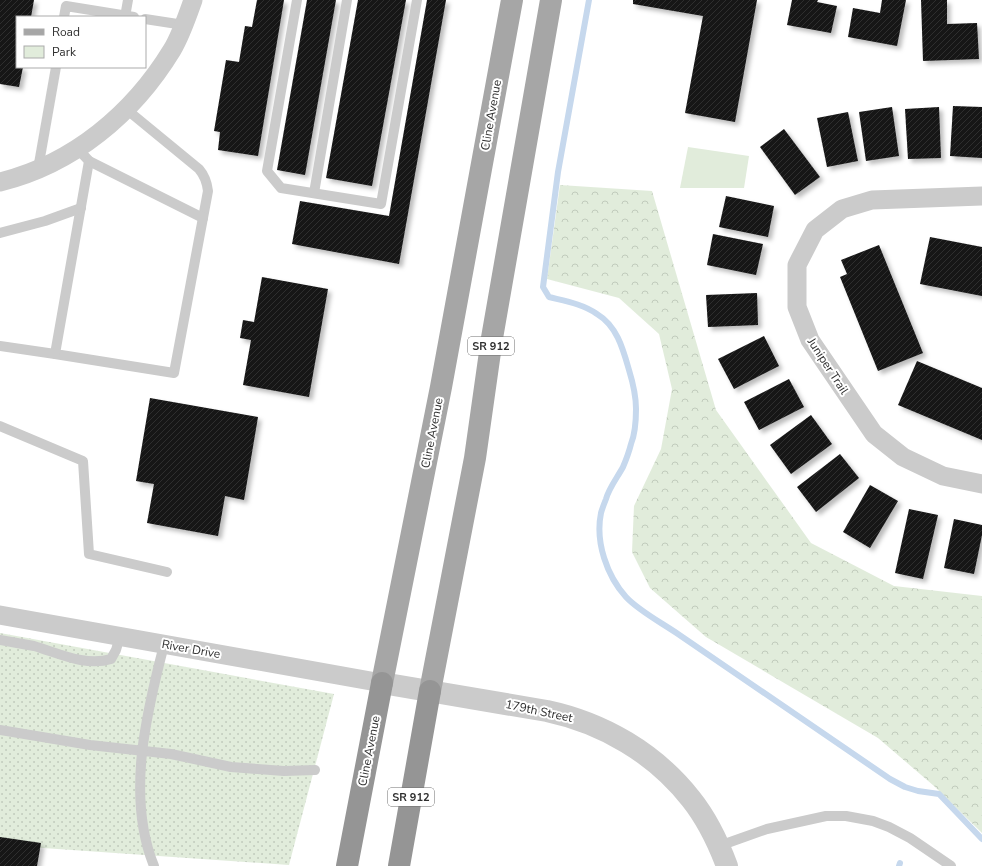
<svg xmlns="http://www.w3.org/2000/svg" width="982" height="866" viewBox="0 0 982 866" font-family="'Nunito Sans',sans-serif">
	<style>
		.grass { fill: url(#grass-dots) }
		.forest { fill: url(#forest-crowns) }
		.park { fill: #e1ecdb }
		.lines { fill: none; stroke-linecap: round; stroke-linejoin: round }
		.stream { stroke: #c6d8ed; stroke-width: 6 }
		.building { fill: url(#building-hatch); filter: url(#shadow) }
		.service { stroke: #cbcbcb; stroke-width: 10 }
		.minor { stroke: #cbcbcb; stroke-width: 19 }
		.tertiary { stroke: #cbcbcb; stroke-width: 22 }
		.primary { stroke: #a6a6a6; stroke-width: 22 }
		.motorway { stroke: #959595; stroke-width: 22 }
		.labels { text-anchor: middle; dominant-baseline: central; stroke-width: 4; stroke-linejoin: round; paint-order: stroke }
		.shield { fill: #fff; stroke: #6d6d6d; stroke-width: 1 }
		.shield-label { font-size: 11px; font-weight: bold; fill: #2e2e2e }
		.street-label { font-size: 12px; fill: #2e2e2e; stroke: #fff }
	</style>
	<defs>
		<pattern id="grass-dots" width="8" height="8" patternUnits="userSpaceOnUse"><rect width="8" height="8" fill="#e1ecdb"/><path d="M2 2h.1M6 6h.1" fill="none" stroke="#c1cbbc" stroke-width="1.8" stroke-linecap="round"/></pattern>
		<pattern id="forest-crowns" width="20" height="18" patternUnits="userSpaceOnUse"><rect width="20" height="18" fill="#e1ecdb"/><path d="M2 6a3 3 0 1 1 6 0M12 15a3 3 0 1 1 6 0" fill="none" stroke="#c1cbbc"/></pattern>
		<pattern id="building-hatch" width="6" height="6" patternUnits="userSpaceOnUse"><rect width="6" height="6" fill="#151515"/><path d="M-1 1l2-2M0 6l6-6M5 7l2-2" fill="none" stroke="#2f2f2f"/></pattern>
		<filter id="shadow"><feDropShadow dx="3.5" dy="3.5" stdDeviation="2" flood-color="#0004"/></filter>
	</defs>
	<rect width="100%" height="100%" fill="#fff"/>
	<path class="grass" d="M0 633 334 694 289 865 0 845Z"/>
	<path class="forest" d="M560 185 652 191 716 410 811 543 894 586 982 596V833L934 786 878 738 706 637 650 588 632 552 634 506 661 449 672 389 659 334 619 298 547 279Z"/>
	<path class="park" d="M688 147 749 156 744 188H680Z"/>
	<g class="lines">
		<g class="stream">
			<path d="M589 0 558 172 543 287 549 297C565 301 583 304 597 314 617 326 623 349 629 370 633 383 636 395 636 409 636 420 635 434 631 444 629 452 626 460 623 467 617 478 609 488 606 499 604 504 602 509 601 513 595 542 607 576 626 597 639 611 662 623 678 634L890 779 905 787 918 791 939 794 982 839"/>
			<path d="M899 866 900 863"/>
		</g>
	</g>
	<g class="building">
		<path d="M0 0H34L31 17H17V67H23L19 87 0 84Z"/>
		<path d="M257 0H284L258 156 218 150 220 132 214 131 226 60 239 62 245 26 252 27Z"/>
		<path d="M307 0H336L305 175 277 170Z"/>
		<path d="M358 0H406L372 186 326 178Z"/>
		<path d="M427 0H446L399 264 292 244 300 201 389 216Z"/>
		<path d="M633 0H757L735 122 685 113 703 16 633 4Z"/>
		<path d="M792 0H818L817 2 837 6 831 33 787 25Z"/>
		<path d="M882 0H906L897 46 848 37 853 8 880 13Z"/>
		<path d="M921 0H947V24L977 23 979 59 923 61Z"/>
		<path d="M953 106 982 107V158L950 156Z"/>
		<path d="M892 107 899 156 866 161 859 112Z"/>
		<path d="M939 107 941 158 908 159 905 109Z"/>
		<path d="M848 112 858 161 827 167 817 118Z"/>
		<path d="M784 129 820 177 795 195 760 147Z"/>
		<path d="M726 196 774 206 768 237 719 227Z"/>
		<path d="M713 234 763 244 756 275 707 265Z"/>
		<path d="M930 237 982 247V296L920 284Z"/>
		<path d="M879 245 923 353 878 371 840 277 847 274 841 260Z"/>
		<path d="M262 277 328 289 309 397 243 385 251 340 240 338 243 320 254 322Z"/>
		<path d="M757 293 758 325 708 327 706 295Z"/>
		<path d="M764 336 779 366 734 389 718 359Z"/>
		<path d="M917 361 982 388V440L898 405Z"/>
		<path d="M789 379 804 407 759 430 744 402Z"/>
		<path d="M150 398 258 417 244 500 225 496 218 536 147 523 154 484 136 481Z"/>
		<path d="M811 415 832 444 791 474 770 445Z"/>
		<path d="M840 454 859 478 816 512 797 487Z"/>
		<path d="M870 485 898 501 870 548 843 532Z"/>
		<path d="M909 509 938 515 923 579 895 573Z"/>
		<path d="M954 519 982 525V535L974 574 944 568Z"/>
		<path d="M0 837 41 843 37 866H0Z"/>
	</g>
	<g class="lines">
		<g class="service">
			<path d="M297 0 267 171 281 188 381 204 417 0"/>
			<path d="M64 17 66 6 134 17"/>
			<path d="M125 17 128 0"/>
			<path d="M145 19 184 25"/>
			<path d="M78 149 89 161 55 354 174 373 208 191C207 182 205 176 199 169L126 109"/>
			<path d="M89 161 203 218"/>
			<path d="M38 169 56 67"/>
			<path d="M314 193 347 0"/>
			<path d="M0 233 45 221 81 208"/>
			<path d="M0 346 55 354"/>
			<path d="M0 426 83 461 89 554 167 572"/>
			<path d="M0 640C11 642 23 644 34 646 58 653 86 667 111 659L116 650 120 636"/>
			<path d="M0 730 90 745 171 754 231 767 284 771 315 770"/>
			<path d="M719 846 767 829 826 816H846L873 821 889 827 910 838 951 866"/>
			<path d="M154 866C126 797 146 714 164 645"/>
		</g>
		<g class="minor">
			<path d="M0 182C73 164 133 114 172 50 181 35 187 17 193 0"/>
			<path d="M982 196 872 200 842 209 815 230 797 265V307L810 340 874 434 903 457 943 476 982 484"/>
			<path d="M0 615 382 683"/>
		</g>
		<path class="tertiary" d="M382 683 547 711C603 723 655 753 691 799 707 819 718 842 727 866"/>
		<g class="primary">
			<path d="M382 683 441 387 512 0"/>
			<path d="M430 691 475 458 492 338 551 0"/>
		</g>
		<g class="motorway">
			<path d="M347 866 382 683"/>
			<path d="M399 866 430 691"/>
		</g>
	</g>
	<g class="labels">
		<g class="shield">
			<rect x="468" y="337" width="46" height="18" rx="3"/>
			<rect x="388" y="788" width="46" height="18" rx="3"/>
		</g>
		<g class="shield-label">
			<text x="491" y="346">SR 912</text>
			<text x="411" y="797">SR 912</text>
		</g>
		<g class="street-label">
			<text transform="translate(491 115) rotate(-80)">Cline Avenue</text>
			<text transform="translate(828 366) rotate(57)">Juniper Trail</text>
			<text transform="translate(432 433) rotate(-79)">Cline Avenue</text>
			<text transform="translate(191 649) rotate(10)">River Drive</text>
			<text transform="translate(539 711) rotate(12)">179th Street</text>
			<text transform="translate(369 751) rotate(-79)">Cline Avenue</text>
		</g>
	</g>
	<rect x="16" y="16" width="130" height="52" fill="#ffffff" stroke="#ababab"/>
	<rect x="24" y="29" width="20" height="6" fill="#a6a6a6" stroke="#ababab"/>
	<text x="52" y="36" font-size="12" fill="#2e2e2e">Road</text>
	<rect x="24" y="46" width="20" height="12" fill="#e1ecdb" stroke="#ababab"/>
	<text x="52" y="56" font-size="12" fill="#2e2e2e">Park</text>
</svg>
